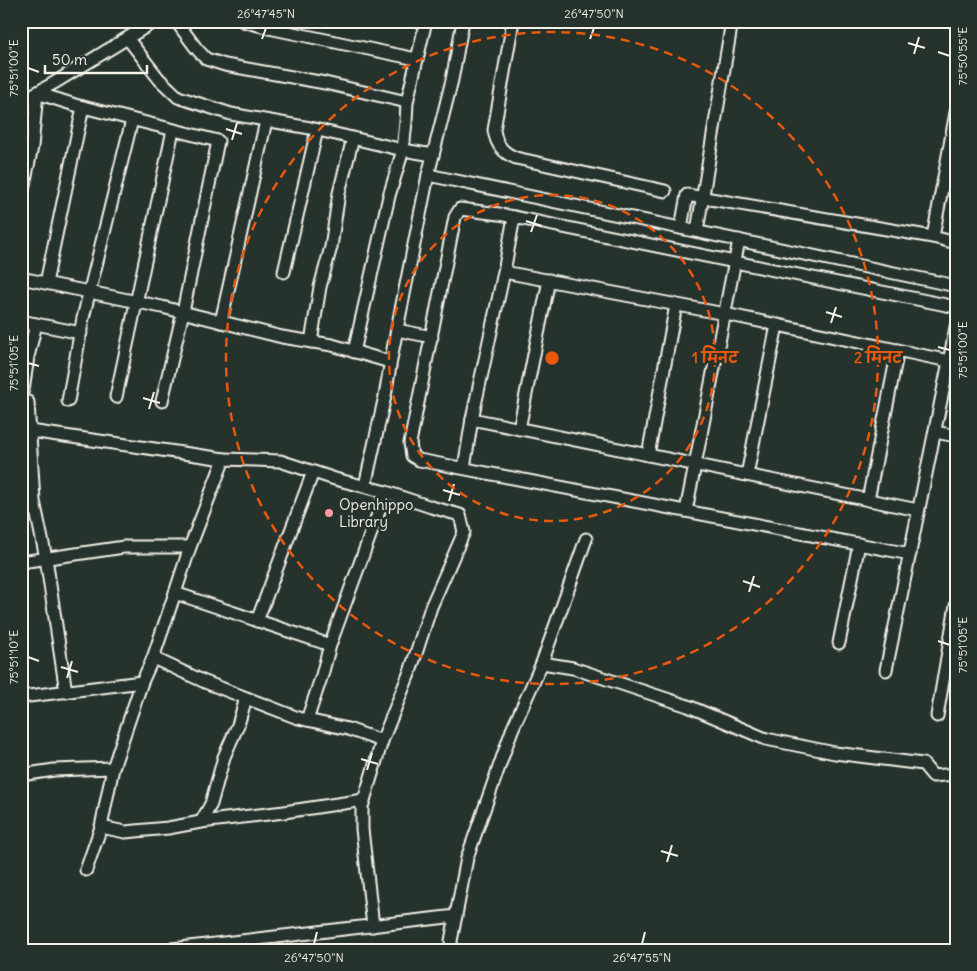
<svg xmlns="http://www.w3.org/2000/svg" width="977" height="971" viewBox="0 0 977 971" font-family="Delius,'Playpen Sans Deva',sans-serif">
	<style>
		.lines { fill: none; stroke-linecap: round; stroke-linejoin: round }
		.street-casing { stroke: #f4f1e8; stroke-width: 15 }
		.street { stroke: #26332d; stroke-width: 11 }
		.ticks { fill: none; stroke: #f4f1e8; stroke-width: 2 }
		.ring { fill: none; stroke: #e8590c; stroke-width: 2.5; stroke-dasharray: 9 6 }
		.poi-dot { fill: #ff9aa2; stroke: #26332d; stroke-width: 2 }
		.labels { text-anchor: middle; dominant-baseline: central; stroke-width: 5; stroke-linejoin: round; paint-order: stroke }
		.poi-label { font-size: 15px; fill: #f4f1e8; stroke: #26332d; text-anchor: start }
		.centre { fill: #e8590c; stroke: #26332d; stroke-width: 2.5 }
		.ring-label { font-size: 15px; text-anchor: middle; font-weight: bold; fill: #e8590c; stroke: #26332d; stroke-width: 5; stroke-linejoin: round; paint-order: stroke }
		.neatline { fill: none; stroke: #f4f1e8; stroke-width: 2 }
		.ticks-label { font-size: 12px; text-anchor: middle; fill: #f4f1e8 }
	</style>
	<rect width="100%" height="100%" fill="#26332d"/>
	<filter id="ink" filterUnits="userSpaceOnUse"><feTurbulence type="fractalNoise" baseFrequency=".02" numOctaves="2"/><feDisplacementMap in="SourceGraphic" scale="10" xChannelSelector="R" yChannelSelector="G"/><feConvolveMatrix kernelMatrix="1 2 1 2 8 2 1 2 1" color-interpolation-filters="sRGB"/></filter>
	<g filter="url(#ink)">
		<g class="lines">
			<g class="street-casing">
				<g id="street">
					<path d="M176 21 196 48 206 59 225 65 325 83 407 102"/>
					<path d="M243 21 269 28 270 21"/>
					<path d="M513 21 494 130C496 144 502 153 516 158L665 191"/>
					<path d="M269 28 416 59"/>
					<path d="M128 39 159 79 178 97 231 114 310 128 403 150 433 155"/>
					<path d="M21 101 54 83 155 21"/>
					<path d="M956 112 933 237 956 243"/>
					<path d="M428 175 956 286"/>
					<path d="M21 199 32 147 37 93 75 105 218 141 183 312 162 401"/>
					<path d="M681 228 687 195 933 237"/>
					<path d="M697 231 732 21"/>
					<path d="M284 272 317 130"/>
					<path d="M504 272 514 217"/>
					<path d="M21 278 162 307 282 337 332 345 390 362"/>
					<path d="M46 283 83 107"/>
					<path d="M21 321 81 333"/>
					<path d="M221 322 266 121"/>
					<path d="M397 330 432 337"/>
					<path d="M311 342 320 287 331 247 339 193 353 138"/>
					<path d="M354 352 389 196 403 150 406 122 407 102 426 21"/>
					<path d="M23 390 28 357 36 324"/>
					<path d="M116 397 173 130"/>
					<path d="M68 401 83 318 132 120"/>
					<path d="M28 402 34 501 46 558 66 692"/>
					<path d="M472 419 918 510"/>
					<path d="M519 429 549 280"/>
					<path d="M21 431H30L224 459"/>
					<path d="M935 432 956 436"/>
					<path d="M648 455 676 305"/>
					<path d="M464 468 472 419 504 272 725 314 949 361"/>
					<path d="M747 475 777 325"/>
					<path d="M365 486 385 396 392 354 428 175 452 80 463 21"/>
					<path d="M868 500 898 350"/>
					<path d="M686 511 739 240"/>
					<path d="M910 554 419 460 412 456 410 443 455 217 460 209 499 214 956 307"/>
					<path d="M21 562 124 547H190"/>
					<path d="M175 593 330 645"/>
					<path d="M257 621 313 472"/>
					<path d="M839 643 859 544"/>
					<path d="M153 658 205 682 298 718 348 729 382 741"/>
					<path d="M542 663 586 539"/>
					<path d="M886 670 956 327"/>
					<path d="M21 697 142 682"/>
					<path d="M937 716 956 605"/>
					<path d="M307 720 322 675 330 645 386 492"/>
					<path d="M21 775 54 770 113 768"/>
					<path d="M201 822 211 804 224 757 238 725 246 698"/>
					<path d="M101 827 125 832 168 828 201 822 284 812 364 800"/>
					<path d="M86 870 101 827 113 768 142 682 153 658 175 593 190 547 224 459 280 461 335 479 386 492 431 507 460 515 464 532 431 607 411 669 382 741 362 807V829L373 926"/>
					<path d="M163 950 456 916"/>
					<path d="M452 950 451 941 467 858 512 730 542 663 573 668 688 706 766 739 835 753 923 764 933 776 956 774"/>
				</g>
			</g>
			<use href="#street" class="street"/>
		</g>
	</g>
	<path class="ticks" d="M262 39 266 28M590 39 594 28M908 43 925 48M938 52 950 56M914 54 919 37M28 68 39 72M226 129 242 134M232 140 237 123M526 221 542 226M531 232 537 215M826 312 842 317M831 323 836 307M938 347 950 350M28 363 39 366M143 398 160 403M149 409 154 392M443 490 460 495M449 501 454 484M743 581 760 587M749 592 754 576M938 641 950 645M28 657 39 661M61 667 78 672M67 678 72 661M361 759 378 764M367 770 372 753M661 851 678 856M667 862 672 845M314 944 317 932M642 944 645 932"/>
	<g class="ring">
		<circle cx="552" cy="358" r="163"/>
		<circle cx="552" cy="358" r="326"/>
	</g>
	<circle class="poi-dot" cx="329" cy="513" r="5"/>
	<g class="labels">
		<g class="poi-label">
			<text x="339" y="504">Openhippo<tspan x="339" dy="17">Library</tspan></text>
		</g>
	</g>
	<circle cx="552" cy="358" r="8" class="centre"/>
	<g class="ring-label">
		<text x="715" y="363">1 मिनट</text>
		<text x="878" y="363">2 मिनट</text>
	</g>
	<rect width="977" height="971" fill="none" stroke="#26332d" stroke-width="55"/>
	<path d="M45 65v8h102v-8" fill="none" stroke="#f4f1e8" stroke-width="2.5"/>
	<text x="52" y="65" font-size="15" fill="#f4f1e8" stroke="#26332d" stroke-width="4" paint-order="stroke">50 m</text>
	<rect x="28" y="28" width="922" height="916" class="neatline"/>
	<g class="ticks-label">
		<text x="266" y="18">26°47'45"N</text>
		<text x="594" y="18">26°47'50"N</text>
		<text transform="translate(963 56) rotate(-90)" y="4">75°50'55"E</text>
		<text transform="translate(14 68) rotate(-90)" y="4">75°51'00"E</text>
		<text transform="translate(963 350) rotate(-90)" y="4">75°51'00"E</text>
		<text transform="translate(14 363) rotate(-90)" y="4">75°51'05"E</text>
		<text transform="translate(963 645) rotate(-90)" y="4">75°51'05"E</text>
		<text transform="translate(14 657) rotate(-90)" y="4">75°51'10"E</text>
		<text x="314" y="962">26°47'50"N</text>
		<text x="642" y="962">26°47'55"N</text>
	</g>
</svg>
